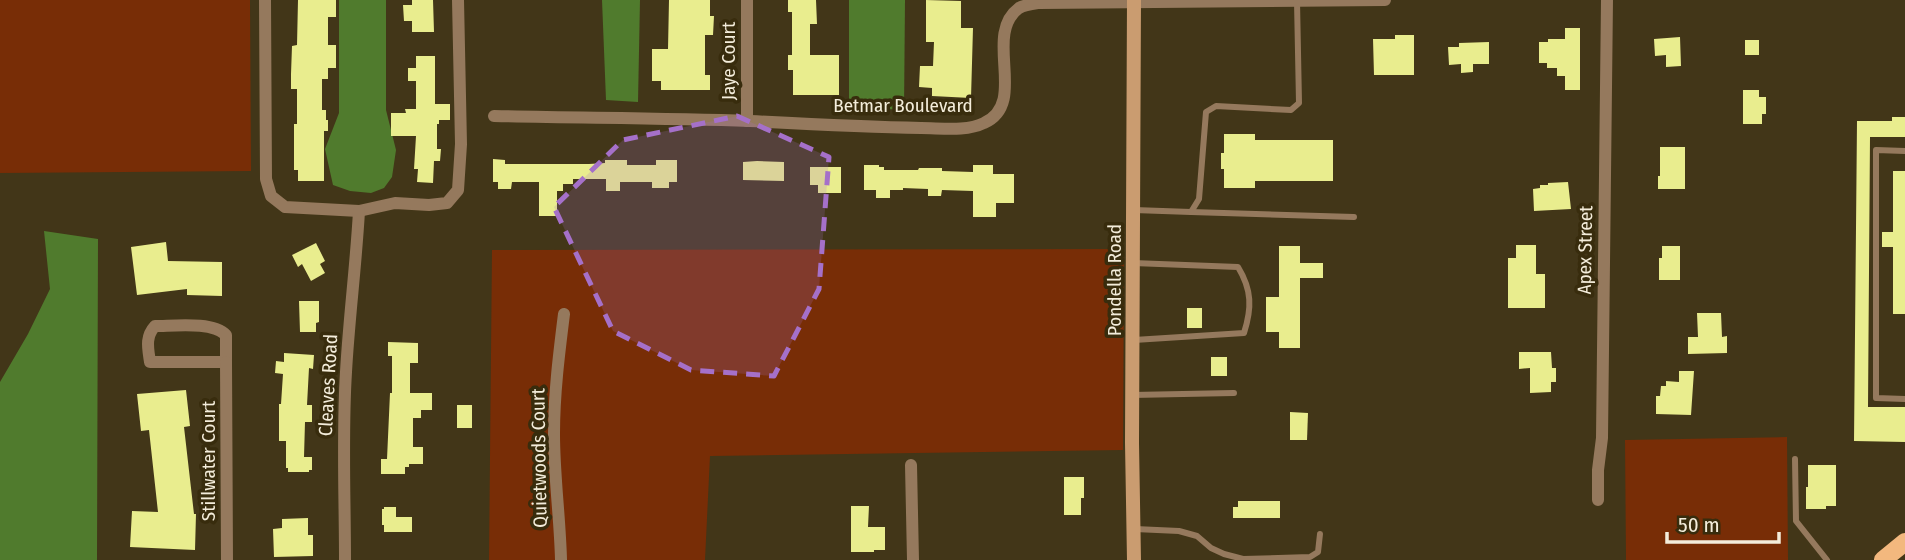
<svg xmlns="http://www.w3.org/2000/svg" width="1905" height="560" viewBox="0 0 1905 560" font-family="'Fira Sans Condensed',sans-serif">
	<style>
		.green { fill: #782d06 }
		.water { fill: #507b2d }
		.building { fill: #e9ed8e }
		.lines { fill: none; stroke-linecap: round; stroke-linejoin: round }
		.service { stroke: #95795d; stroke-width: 6 }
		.minor { stroke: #95795d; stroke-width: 12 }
		.secondary { stroke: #ca9c70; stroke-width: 14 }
		.primary { stroke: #f3b87e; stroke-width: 18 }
		.marked { fill: #a570c9; fill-opacity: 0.2; stroke: #a570c9; stroke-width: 5; stroke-dasharray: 14 9; stroke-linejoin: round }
		.labels { text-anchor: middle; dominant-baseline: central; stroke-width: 7; stroke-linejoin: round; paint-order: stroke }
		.street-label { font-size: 19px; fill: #f4eddb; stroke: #382c0d }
	</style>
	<rect width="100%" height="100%" fill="#423618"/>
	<g class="green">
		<path d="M0 0H250L251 171 0 173Z"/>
		<path d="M1124 249 1123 450 710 456 705 560H489L492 250Z"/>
		<path d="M1787 437 1788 560H1626L1625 440Z"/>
	</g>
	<g class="water">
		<path d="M339 0H386V110L396 150 392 177 384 188 371 193 350 191 333 185 325 149 339 113Z"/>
		<path d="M602 0H640L638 102 606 100Z"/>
		<path d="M849 0H905L904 110 849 107Z"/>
		<path d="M44 231 98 239 97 560H0V382L28 334 50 289Z"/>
	</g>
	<g class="building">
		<path d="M298 0H336V17H328V45H336V68H328V79H322V110H326V120H328V131H324V181H298V170H294V124H297V89H291V74L292 46 297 45Z"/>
		<path d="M412 0H433L434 32H412V21H404L403 5H412Z"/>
		<path d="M669 0H710V16H714L713 35H705V75H710V90H661V81H652V49H668Z"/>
		<path d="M788 0H816L817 24H810V55H839V95H793V70H788V55H792V12H788Z"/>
		<path d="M926 0 961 1V28H973L971 98 932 96V88L919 87 920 66H933L934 42H926Z"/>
		<path d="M1565 28H1580V90H1565V76H1557V68H1547V63H1539V42H1548V39H1565Z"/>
		<path d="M1395 35H1414V75H1374L1373 39H1395Z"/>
		<path d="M1680 37 1681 66 1666 67V55L1655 56 1654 39Z"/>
		<rect x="1745" y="40" width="14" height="15"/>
		<path d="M1489 42V64H1473V72L1461 73V64L1449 65 1448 47H1459V43Z"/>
		<path d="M416 56H435V104H450V120H439V124H437V149H441L440 161H434L433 183 417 182 418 169H414L416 136H391V113H406L405 109H416V81H408V68H416Z"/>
		<path d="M1743 90H1759V97H1766V114H1762V124H1743Z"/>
		<path d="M1892 117H1905V137H1870L1868 407H1905V442L1854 441 1857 121H1892Z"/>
		<path d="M1224 134H1255V140H1333V181H1255V188H1224V169H1221V153H1224Z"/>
		<path d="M1660 147H1685V189H1658V176H1660Z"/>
		<path d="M493 159 505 160V164H589L605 163V160H627V165H656V160H677V182H669V188H652V182H620V191H606V179H573V184H563V191H557V216H539V182H512L511 189H498V182H493Z"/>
		<path d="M757 161 784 162V181L743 180V162Z"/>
		<path d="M864 165H879V167H884V170H918L919 168H942V171L973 172V165H993V174H1014V203H996V217H973V191L942 190 941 196H928V189L903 188V190H890V198H876V190H864Z"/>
		<path d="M810 167H841V193H818V185H810Z"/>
		<path d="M1893 171H1905V314H1893V247H1882V232H1893Z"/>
		<path d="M1568 182 1571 209 1534 211 1533 189 1540 188V185H1548V183Z"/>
		<path d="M166 242 168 261 222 262V296L187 295V289L137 295 131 247Z"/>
		<path d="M316 243 325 261 320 264 325 273 311 281 302 264 298 267 292 255Z"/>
		<path d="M1516 245H1536V274H1545V308H1508V258H1516Z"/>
		<path d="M1279 246H1300V263H1323V278H1300V348H1279V332H1266V297H1279Z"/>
		<path d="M1662 246H1680V280H1659V258H1662Z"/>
		<path d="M299 301H319V322L316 323V332H300Z"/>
		<rect x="1187" y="308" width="15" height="20"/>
		<path d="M1697 313H1721L1722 337 1727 336V353L1688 354V337H1698Z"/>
		<path d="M388 342 418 343V363H410V393H432V410H421V418H413V447H423V464H409V467H405V474H381V459H387L390 393H392V356H388Z"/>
		<path d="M1519 352H1551L1552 368H1556V382H1551V392L1530 393V368L1519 369Z"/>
		<path d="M284 353 314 355 313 369 309 368 307 405H312V422H305L304 457H312V470H309V472H288V468H286V441H279V404H281L283 374 275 373 276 361 284 362Z"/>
		<rect x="1211" y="357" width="16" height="19"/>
		<path d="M1679 371H1694L1691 415 1656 414V396H1660L1661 386H1666V381L1679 382Z"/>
		<path d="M186 390 190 426 184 427 194 514H196L195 550 130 547 132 511 158 512 149 430 141 431 137 394Z"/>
		<rect x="457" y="405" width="15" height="23"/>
		<path d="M1290 412 1308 413 1307 440H1290Z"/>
		<path d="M1808 465H1836V506H1826V509H1806V487H1808Z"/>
		<path d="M1064 477H1084V498H1081V515H1064Z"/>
		<path d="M1238 501H1280V518H1233V507H1238Z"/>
		<path d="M851 506H869L868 527H885V550H874V552H851Z"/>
		<path d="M384 507H396V517H412V532H384V525H382V509H384Z"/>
		<path d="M308 518V535H313V556L274 557 273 529 282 528V519Z"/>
	</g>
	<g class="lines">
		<g class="service">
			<path d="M1905 151 1876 150V398L1905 399"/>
			<path d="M1134 210 1191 212 1199 199 1206 112 1216 106 1291 110 1299 103 1297 1"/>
			<path d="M1191 212 1354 217"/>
			<path d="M1133 263 1238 267C1252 290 1252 308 1244 333L1134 340"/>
			<path d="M1132 395 1234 393"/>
			<path d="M1795 459 1796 521 1827 560"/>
			<path d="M1135 529 1179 531 1197 536 1211 548 1224 554 1243 559 1310 557 1318 552 1320 534"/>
		</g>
		<g class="minor">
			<path d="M265 0 266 179 271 196 285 207 359 211 395 203 429 205 447 203 458 190 461 144 458 0"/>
			<path d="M747 0V121"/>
			<path d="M494 116C580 118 665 118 750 121 807 124 864 127 921 128 941 128 966 132 984 123 1029 103 982 35 1019 8 1024 5 1032 4 1039 3L1385 0"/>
			<path d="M155 326C173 326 213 321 226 335V362H150C148 348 145 337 155 326Z"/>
			<path d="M226 362 227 560"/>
			<path d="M911 465 913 560"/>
			<path d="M1598 500V470L1602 438 1607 0"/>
			<path d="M345 560C345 497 342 435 346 372 349 318 356 265 359 211"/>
			<path d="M561 560C560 518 554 476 554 434 554 394 559 354 564 314"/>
		</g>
		<path class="secondary" d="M1134 560 1132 443 1134 0"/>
		<path class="primary" d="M1883 560 1905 542"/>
	</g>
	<path class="marked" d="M737 116 829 157 819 289 774 376 691 370 613 331 554 207 623 140Z"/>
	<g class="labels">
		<g class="street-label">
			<text transform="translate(728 61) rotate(-90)">Jaye Court</text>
			<text x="903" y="105">Betmar Boulevard</text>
			<text transform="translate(1585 250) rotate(-89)">Apex Street</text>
			<text transform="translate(1114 280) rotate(-90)">Pondella Road</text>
			<text transform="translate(328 385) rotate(-87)">Cleaves Road</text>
			<text transform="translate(539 458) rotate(-91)">Quietwoods Court</text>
			<text transform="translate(208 461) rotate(-90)">Stillwater Court</text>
		</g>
	</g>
	<path d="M1667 532v10h112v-10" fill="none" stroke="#f4eddb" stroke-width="3.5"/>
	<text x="1678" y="532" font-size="21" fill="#f4eddb" stroke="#382c0d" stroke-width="5" paint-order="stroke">50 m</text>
</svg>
